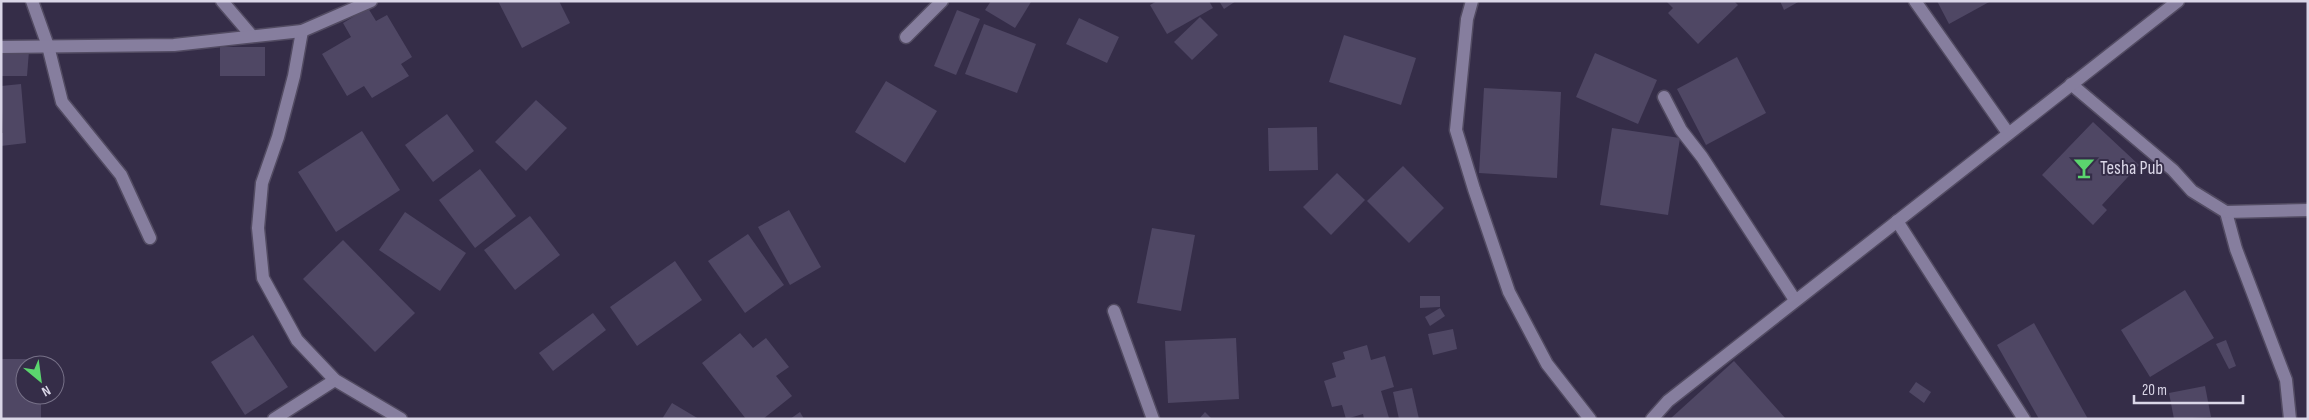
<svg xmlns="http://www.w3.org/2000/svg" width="2309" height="420" viewBox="0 0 2309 420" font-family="'Sofia Sans Condensed',sans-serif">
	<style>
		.building { fill: #4f4764 }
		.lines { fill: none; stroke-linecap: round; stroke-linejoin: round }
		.minor-casing { stroke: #524b62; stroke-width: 15 }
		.minor { stroke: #867e9e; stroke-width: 12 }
		.labels { text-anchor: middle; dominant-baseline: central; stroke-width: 4; stroke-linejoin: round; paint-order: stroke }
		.poi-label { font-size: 19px; fill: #dad6e7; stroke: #352d48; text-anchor: start }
	</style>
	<rect width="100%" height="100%" fill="#352d48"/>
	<g class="building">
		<path d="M498 1H559L570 23 522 48Z"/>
		<path d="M991 1H1029L1031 2 1015 28 985 10Z"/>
		<path d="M1157 1H1209L1213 8 1167 34 1150 5Z"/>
		<path d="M1219 1H1236L1224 9Z"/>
		<path d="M1666 1H1734L1738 5 1698 44 1668 13 1673 8Z"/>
		<path d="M1780 1H1800L1784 10Z"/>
		<path d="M1937 1H1991L1949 24Z"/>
		<path d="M368 8 376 21 387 15 412 57 401 64 409 76 372 98 364 86 347 96 322 54 351 37 343 23Z"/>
		<path d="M957 10 980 19 956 75 934 66Z"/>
		<path d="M1200 17 1218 35 1192 60 1174 42Z"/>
		<path d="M1079 18 1119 37 1107 63 1066 44Z"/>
		<path d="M984 24 1036 44 1017 93 965 74Z"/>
		<path d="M1344 35 1416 58 1401 105 1329 82Z"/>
		<rect x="220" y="47" width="45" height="29"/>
		<path d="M1 51H29L27 76H1Z"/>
		<path d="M1595 53 1657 80 1638 124 1576 97Z"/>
		<path d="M1737 57 1766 113 1706 145 1677 89Z"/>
		<path d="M886 81 937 111 905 163 855 132Z"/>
		<path d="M21 84 26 143 1 146V133H3L1 86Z"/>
		<path d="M1484 88 1561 92 1557 178 1479 173Z"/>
		<path d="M536 100 567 128 526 171 495 142Z"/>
		<path d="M447 114 474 151 433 182 405 145Z"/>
		<path d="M2093 122 2139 165 2102 205 2107 210 2093 225 2042 175Z"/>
		<path d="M1317 127 1318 170 1269 171 1268 128Z"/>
		<path d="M1612 128 1680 138 1668 215 1600 205Z"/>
		<path d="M362 131 400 190 336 232 298 172Z"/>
		<path d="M1403 166 1444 208 1409 243 1367 201Z"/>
		<path d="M480 169 516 216 475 248 439 200Z"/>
		<path d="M1337 173 1365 200 1331 235 1303 207Z"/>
		<path d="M789 210 821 267 790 285 758 227Z"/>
		<path d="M405 212 466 253 440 291 379 250Z"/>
		<path d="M530 216 560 255 515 290 484 250Z"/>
		<path d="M1152 228 1195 235 1181 311 1137 303Z"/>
		<path d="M748 234 784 285 745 313 708 261Z"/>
		<path d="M343 240 415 313 375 352 303 279Z"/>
		<path d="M675 261 702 300 637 346 610 307Z"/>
		<path d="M2185 290 2214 338 2150 377 2121 330Z"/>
		<path d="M1420 296H1440V307L1420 308Z"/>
		<path d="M1440 308 1445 316 1430 326 1425 317Z"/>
		<path d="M593 313 606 330 553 371 539 353Z"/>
		<path d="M2034 323 2088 419H2039L1997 345Z"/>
		<path d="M1453 329 1457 349 1433 355 1428 334Z"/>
		<path d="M740 333 753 348 766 338 789 367 776 376 792 396 763 419H746L702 363Z"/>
		<path d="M253 335 288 387 245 415 211 362Z"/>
		<path d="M1236 338 1239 399 1168 403 1165 341Z"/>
		<path d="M2226 340 2236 366 2229 369 2216 344Z"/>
		<path d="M1367 345 1371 360 1385 356 1394 387 1381 391 1389 418 1364 419 1363 414 1346 419 1342 405 1332 407 1324 381 1336 377 1332 363 1345 359 1343 352Z"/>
		<path d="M1 359H41V365H25V395H41V419H1Z"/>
		<path d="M1734 361 1786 419H1670Z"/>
		<path d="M1916 382 1931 392 1924 403 1909 392Z"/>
		<path d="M2205 386 2211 417 2174 419 2169 393Z"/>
		<path d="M1412 388 1419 419H1399L1393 392Z"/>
		<path d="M672 403 699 419H662Z"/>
		<path d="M800 412 804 419H790Z"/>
		<path d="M1205 412 1212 419H1199Z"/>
	</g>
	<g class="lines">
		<g class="minor-casing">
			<g id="minor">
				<path d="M32 1 48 46 62 102 121 175 150 238"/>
				<path d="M222 1 252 36"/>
				<path d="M1472 1 1467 19 1456 130 1474 189 1509 292 1547 364 1590 419"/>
				<path d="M1915 1 2008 133"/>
				<path d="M302 31 294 76 278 137 262 183 258 228 263 278 297 340 335 380 401 419"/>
				<path d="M906 37 942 1"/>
				<path d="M1 47 174 45 302 31 371 1"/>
				<path d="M2071 84 2173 170 2192 191 2226 212 2236 249 2286 380 2290 419"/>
				<path d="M1664 97 1681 130 1702 157 1795 300"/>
				<path d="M2226 212 2308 210"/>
				<path d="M1897 221 2024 419"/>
				<path d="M1114 311 1153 419"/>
				<path d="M274 419 335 380"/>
				<path d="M1652 419 1668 401 2178 1"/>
			</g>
		</g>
		<use href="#minor" class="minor"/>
	</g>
	<defs>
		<g id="bar-bare" transform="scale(1.725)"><path d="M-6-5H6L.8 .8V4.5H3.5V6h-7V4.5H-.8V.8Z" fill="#5bd56e" stroke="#352d48" stroke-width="2.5" paint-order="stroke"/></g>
	</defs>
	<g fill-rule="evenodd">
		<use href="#bar-bare" x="2084" y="168"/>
	</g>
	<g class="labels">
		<g class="poi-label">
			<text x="2100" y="168">Tesha Pub</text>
		</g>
	</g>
	<rect width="2309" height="420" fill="none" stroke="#dad6e7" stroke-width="5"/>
	<g transform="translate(40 380) rotate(151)"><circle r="24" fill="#352d48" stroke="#777188"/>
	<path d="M0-4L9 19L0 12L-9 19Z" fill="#5bd56e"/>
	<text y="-8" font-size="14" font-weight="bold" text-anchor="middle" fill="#dad6e7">N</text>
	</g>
	<path d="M2134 395v8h109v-8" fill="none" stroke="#dad6e7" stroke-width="2.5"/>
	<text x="2142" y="395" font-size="15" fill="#dad6e7" stroke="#352d48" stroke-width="4" paint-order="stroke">20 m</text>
</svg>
